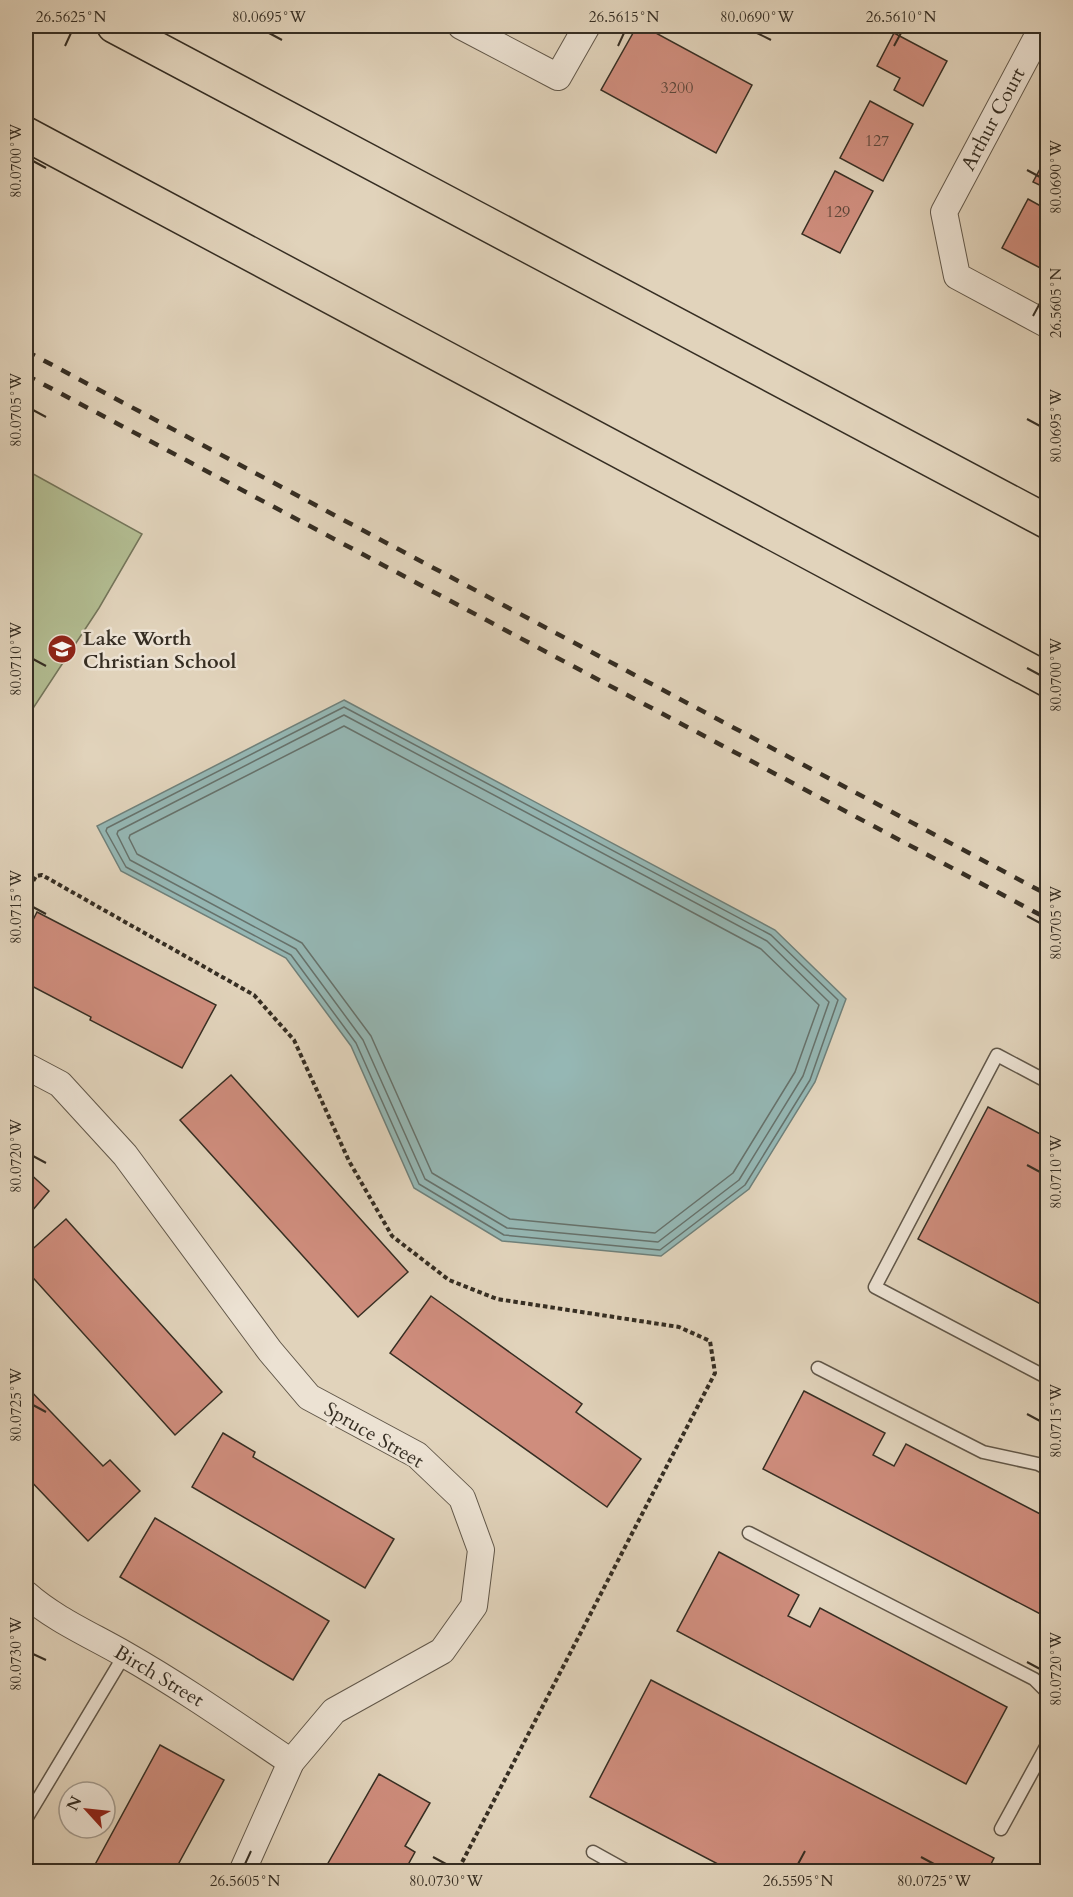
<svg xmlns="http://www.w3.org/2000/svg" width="1073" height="1897" viewBox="0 0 1073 1897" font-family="Cardo,serif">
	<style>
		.green { fill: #b2bc91; stroke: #74755a; stroke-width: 1.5 }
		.water { fill: #95b7b4; stroke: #6f807a; stroke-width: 1.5 }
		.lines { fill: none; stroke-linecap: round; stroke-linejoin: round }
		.shore { stroke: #66726c; stroke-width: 1.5 }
		.building { fill: #cf8d7d; stroke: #362e23; stroke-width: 1.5 }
		.lane-casing { stroke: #615749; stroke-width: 15 }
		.street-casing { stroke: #615749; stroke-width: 28 }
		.highway-casing { stroke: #362e23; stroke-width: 36 }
		.path { stroke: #362e23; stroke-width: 4; stroke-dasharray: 4.5 3; stroke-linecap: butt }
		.lane { stroke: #ece2d3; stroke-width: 12 }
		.street { stroke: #ece2d3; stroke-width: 26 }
		.highway { stroke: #e1d3bb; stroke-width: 33 }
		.rail { stroke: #362e23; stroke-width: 4.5; stroke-dasharray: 10 10; stroke-linecap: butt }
		.ticks { fill: none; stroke: #362e23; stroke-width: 2 }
		.labels { text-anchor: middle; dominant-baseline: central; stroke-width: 5; stroke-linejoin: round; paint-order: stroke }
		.number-label { font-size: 16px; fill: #5c463a }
		.street-label { font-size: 20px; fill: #362e23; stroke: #ece2d3 }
		.poi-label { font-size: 20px; font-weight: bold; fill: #362e23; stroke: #ece2d3; text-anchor: start }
		.neatline { fill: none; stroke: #362e23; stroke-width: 2 }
		.ticks-label { font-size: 15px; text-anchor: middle; fill: #362e23 }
	</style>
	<rect width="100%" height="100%" fill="#e1d3bb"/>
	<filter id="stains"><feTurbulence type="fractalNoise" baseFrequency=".00333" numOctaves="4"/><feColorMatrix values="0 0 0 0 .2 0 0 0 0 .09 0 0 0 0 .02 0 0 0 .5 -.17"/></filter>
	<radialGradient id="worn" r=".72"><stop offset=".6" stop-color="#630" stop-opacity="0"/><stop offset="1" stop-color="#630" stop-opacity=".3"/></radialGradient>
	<path class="green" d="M26 470 142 534 99 608 26 719Z"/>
	<path class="water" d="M344 700 775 930 846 999 815 1082 749 1189 661 1256 502 1241 414 1188 351 1046 286 958 121 871 97 826Z"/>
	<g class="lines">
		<g class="shore">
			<path d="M344 707 771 935 838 1000 810 1080 745 1185 660 1250 504 1235 419 1184 356 1043 291 955 126 867 106 831 107 828Z"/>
			<path d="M344 715 767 941 829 1002 803 1076 739 1180 658 1242 507 1228 425 1179 363 1040 296 949 130 860 117 834 118 831Z"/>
			<path d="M344 726 761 949 819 1005 795 1072 733 1173 655 1233 510 1219 432 1173 371 1036 302 943 137 854 129 838 130 835Z"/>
		</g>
	</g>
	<g class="building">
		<path d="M637 26H643L752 85 716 153 601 90Z"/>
		<path d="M946 26H963L960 32Z"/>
		<path d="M894 33 947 61 923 106 894 90 900 78 877 66Z"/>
		<path d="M870 101 913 124 883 181 840 158Z"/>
		<path d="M1048 154V189L1033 182Z"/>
		<path d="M835 171 873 191 840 253 802 234Z"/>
		<path d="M1028 199 1048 210V272L1002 248Z"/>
		<path d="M37 912 216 1005 182 1068 90 1020 91 1017 26 983V934Z"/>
		<path d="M231 1075 408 1272 358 1317 180 1120Z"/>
		<path d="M988 1107 1048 1138V1308L918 1239Z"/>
		<path d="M26 1170 49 1191 26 1218Z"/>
		<path d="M66 1219 222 1392 175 1435 26 1270V1255Z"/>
		<path d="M431 1296 582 1404 576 1412 641 1459 607 1507 390 1353Z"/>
		<path d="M26 1386 103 1466 110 1460 140 1491 88 1541 26 1476Z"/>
		<path d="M804 1391 885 1433 873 1455 894 1466 906 1444 1048 1518V1618L763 1469Z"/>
		<path d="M223 1433 255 1452 253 1457 394 1539 365 1588 192 1487Z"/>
		<path d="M155 1518 329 1621 293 1680 120 1577Z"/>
		<path d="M719 1552 799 1595 788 1616 810 1627 820 1608 1007 1707 966 1784 677 1631Z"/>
		<path d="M651 1680 994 1858 987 1872H733L590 1797Z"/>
		<path d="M160 1745 224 1780 174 1872H91Z"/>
		<path d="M379 1774 430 1803 405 1846 415 1852 404 1872H323Z"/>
	</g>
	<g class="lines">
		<g class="lane-casing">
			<g id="lane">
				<path d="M1048 1082 997 1055 875 1287 1048 1378"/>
				<path d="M818 1368 983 1452 1038 1464 1048 1469"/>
				<path d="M749 1533 1034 1679 1048 1693"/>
				<path d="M26 1819 125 1654"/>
				<path d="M1001 1829 1048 1743"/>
				<path d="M593 1852 629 1872"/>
			</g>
		</g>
		<g class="street-casing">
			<g id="street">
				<path d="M461 26 558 77 587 26"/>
				<path d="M1043 26 944 212 957 276 1048 325"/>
				<path d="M26 1066 60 1084 125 1155 270 1351 309 1397 417 1455 462 1498 481 1550 474 1606 442 1651 334 1711 291 1762 242 1872"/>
				<path d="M26 1594C54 1619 91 1635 124 1654 182 1687 236 1725 291 1762"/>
			</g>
		</g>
		<g class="highway-casing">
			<g id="highway">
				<path d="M114 26 1048 522"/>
				<path d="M26 134 1048 680"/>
			</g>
		</g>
		<path class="path" d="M26 894 36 876 42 875 254 995 294 1040 349 1161 392 1236 449 1280 497 1299 679 1327 710 1341 715 1373 457 1872"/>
		<use href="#lane" class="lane"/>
		<use href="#street" class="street"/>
		<use href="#highway" class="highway"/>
		<g class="rail">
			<path d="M26 351 1048 895"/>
			<path d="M26 375 1048 919"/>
		</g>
	</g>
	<path class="ticks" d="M269 33 282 40M757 33 771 40M65 46 71 33M618 46 624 33M894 46 901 33M33 161 46 168M1027 170 1040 177M1033 316 1040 303M33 410 46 417M1027 419 1040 426M33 659 46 666M1027 668 1040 675M33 907 46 914M1027 916 1040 923M33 1156 46 1163M1027 1165 1040 1172M33 1405 46 1412M1027 1414 1040 1421M33 1654 46 1660M1027 1662 1040 1669M433 1857 446 1864M921 1857 934 1864M245 1864 251 1851M798 1864 805 1851"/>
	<defs>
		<g id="school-disc" transform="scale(1.5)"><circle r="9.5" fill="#8f2418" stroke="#ece2d3"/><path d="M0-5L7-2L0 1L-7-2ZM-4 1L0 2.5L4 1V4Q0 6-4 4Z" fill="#fff"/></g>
	</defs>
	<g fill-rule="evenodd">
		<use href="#school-disc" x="62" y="649"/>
	</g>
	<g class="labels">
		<g class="number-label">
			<text x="677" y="88">3200</text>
			<text x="877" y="141">127</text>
			<text x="838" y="212">129</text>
		</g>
		<g class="street-label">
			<text transform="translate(993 119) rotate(-62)">Arthur Court</text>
			<text transform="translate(374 1435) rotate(30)">Spruce Street</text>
			<text transform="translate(159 1676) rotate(31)">Birch Street</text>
		</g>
		<g class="poi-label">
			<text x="83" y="638">Lake Worth<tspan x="83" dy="23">Christian School</tspan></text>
		</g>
	</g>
	<rect width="1073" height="1897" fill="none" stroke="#e1d3bb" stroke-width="66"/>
	<g transform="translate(87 1810) rotate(297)"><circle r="28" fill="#ece2d3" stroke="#a39a8d" stroke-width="1.5"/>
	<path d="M0-4.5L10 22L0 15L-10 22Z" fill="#8f2418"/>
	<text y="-9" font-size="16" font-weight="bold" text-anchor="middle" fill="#362e23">N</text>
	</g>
	<rect x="33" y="33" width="1007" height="1831" class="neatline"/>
	<g class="ticks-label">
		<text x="71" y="22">26.5625°N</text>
		<text x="269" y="22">80.0695°W</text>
		<text x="624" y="22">26.5615°N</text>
		<text x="757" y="22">80.0690°W</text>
		<text x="901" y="22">26.5610°N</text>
		<text transform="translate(16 161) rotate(-90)" y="5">80.0700°W</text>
		<text transform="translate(1056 177) rotate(-90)" y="5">80.0690°W</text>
		<text transform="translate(1056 303) rotate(-90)" y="5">26.5605°N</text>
		<text transform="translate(16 410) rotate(-90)" y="5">80.0705°W</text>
		<text transform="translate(1056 426) rotate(-90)" y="5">80.0695°W</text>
		<text transform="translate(16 659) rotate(-90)" y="5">80.0710°W</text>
		<text transform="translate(1056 675) rotate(-90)" y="5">80.0700°W</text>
		<text transform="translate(16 907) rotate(-90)" y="5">80.0715°W</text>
		<text transform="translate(1056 923) rotate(-90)" y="5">80.0705°W</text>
		<text transform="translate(16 1156) rotate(-90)" y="5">80.0720°W</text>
		<text transform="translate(1056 1172) rotate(-90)" y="5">80.0710°W</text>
		<text transform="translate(16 1405) rotate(-90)" y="5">80.0725°W</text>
		<text transform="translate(1056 1421) rotate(-90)" y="5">80.0715°W</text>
		<text transform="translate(16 1654) rotate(-90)" y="5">80.0730°W</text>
		<text transform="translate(1056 1669) rotate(-90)" y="5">80.0720°W</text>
		<text x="245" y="1886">26.5605°N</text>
		<text x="446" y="1886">80.0730°W</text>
		<text x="798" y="1886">26.5595°N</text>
		<text x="934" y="1886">80.0725°W</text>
	</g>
	<rect width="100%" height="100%" filter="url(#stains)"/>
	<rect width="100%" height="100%" fill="url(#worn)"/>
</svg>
